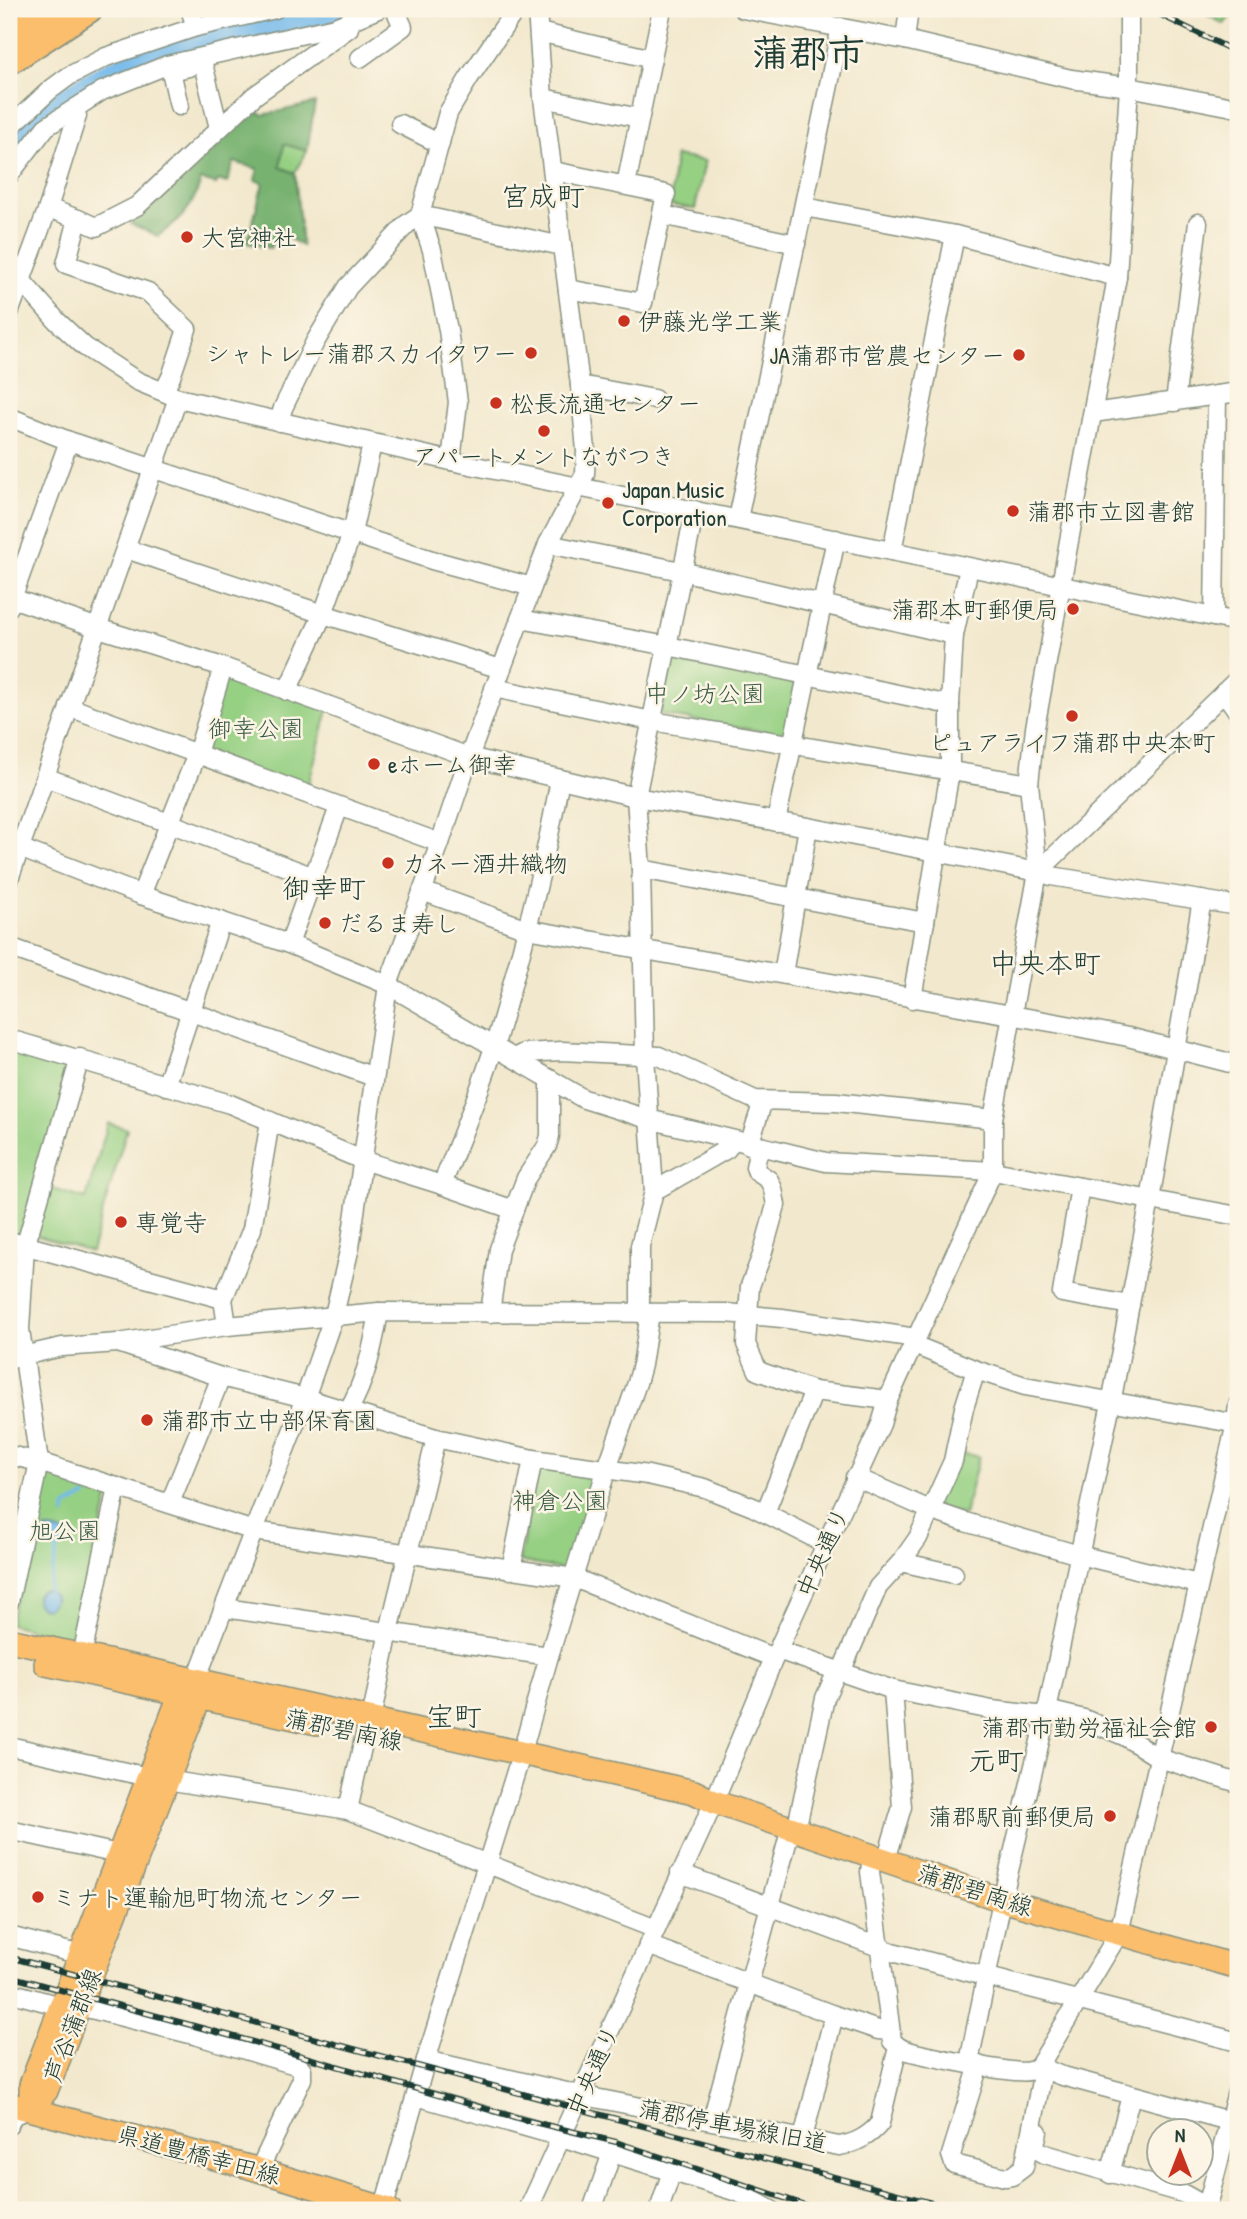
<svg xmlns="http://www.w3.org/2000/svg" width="1247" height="2219" viewBox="0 0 1247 2219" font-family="'Patrick Hand','Klee One',sans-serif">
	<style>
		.green { fill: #96d083; stroke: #5a865c; stroke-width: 2 }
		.forest { fill: #78b271; stroke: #4c7852; stroke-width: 2 }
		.water { fill: #74baeb; stroke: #4a7c90; stroke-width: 2 }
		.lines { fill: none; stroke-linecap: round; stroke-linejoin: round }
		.stream { stroke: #74baeb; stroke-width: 3.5 }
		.river { stroke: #74baeb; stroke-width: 21 }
		.minor-casing { stroke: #889280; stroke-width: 21 }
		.major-casing { stroke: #889280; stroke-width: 26 }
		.highway-casing { stroke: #889280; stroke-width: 30 }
		.minor { stroke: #fff; stroke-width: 18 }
		.major { stroke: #fabe6d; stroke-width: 23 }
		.highway { stroke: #fabe6d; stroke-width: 26 }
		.rail-casing { stroke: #1f3d34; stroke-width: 6 }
		.rail { stroke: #fcf5e5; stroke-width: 3.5; stroke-dasharray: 10; stroke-linecap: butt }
		.poi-dot { fill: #c8321e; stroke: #fcf5e5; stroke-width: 2.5 }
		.labels { text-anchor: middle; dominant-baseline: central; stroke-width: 5; stroke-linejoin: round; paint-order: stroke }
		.poi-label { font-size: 24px; fill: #1f3d34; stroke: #fcf5e5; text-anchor: start }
		.park-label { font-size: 24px; fill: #375a44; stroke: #fcf5e5 }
		.street-label { font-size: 24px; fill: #1f3d34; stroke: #fcf5e5 }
		.quarter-label { font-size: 28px; fill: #1f3d34; stroke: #fcf5e5 }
		.town-label { font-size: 38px; font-weight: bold; fill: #1f3d34; stroke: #fcf5e5 }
	</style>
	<rect width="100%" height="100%" fill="#fcf5e5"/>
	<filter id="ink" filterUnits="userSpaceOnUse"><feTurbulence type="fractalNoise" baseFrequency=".0143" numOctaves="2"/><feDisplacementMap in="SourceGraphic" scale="14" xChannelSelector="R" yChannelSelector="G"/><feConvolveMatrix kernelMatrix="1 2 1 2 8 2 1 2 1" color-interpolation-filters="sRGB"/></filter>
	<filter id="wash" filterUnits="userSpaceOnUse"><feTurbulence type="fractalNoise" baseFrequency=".00686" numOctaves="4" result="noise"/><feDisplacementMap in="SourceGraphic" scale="28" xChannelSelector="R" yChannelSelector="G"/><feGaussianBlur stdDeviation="1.57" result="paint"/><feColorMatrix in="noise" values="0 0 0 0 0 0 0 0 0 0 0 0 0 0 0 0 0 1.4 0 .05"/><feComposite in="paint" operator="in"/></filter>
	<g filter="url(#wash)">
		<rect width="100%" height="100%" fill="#f2e8cd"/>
		<g class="green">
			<path d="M1197 9H1236L1224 24Z"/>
			<path d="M284 144 307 151 295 173 280 167Z"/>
			<path d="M675 156 705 161 695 209 670 205Z"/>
			<path d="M674 658 795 682 800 686 789 732 785 735 662 715 661 710 671 661Z"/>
			<path d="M223 667 329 706 306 794 197 754Z"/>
			<path d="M9 1039 80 1058 25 1247 9 1241Z"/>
			<path d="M108 1123 127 1129 91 1252 31 1234 45 1187 86 1199Z"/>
			<path d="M958 1453 979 1456 964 1515 929 1505Z"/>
			<path d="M538 1468 592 1476 596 1479 569 1571 519 1561Z"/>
			<path d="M47 1471 109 1494 78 1639 73 1641 10 1624 41 1475Z"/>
		</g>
		<path class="forest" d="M315 103 307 151 284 144 280 167 295 173 302 246 278 232 270 248 247 243 263 183 255 180 258 169 234 162 227 183 218 180 216 184 201 180C192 210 182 218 158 236L131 224 137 206 212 135 257 111 263 115Z"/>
		<g class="water">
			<path d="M46 1529 74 1535C72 1543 66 1547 58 1546L48 1539Z"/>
			<circle cx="45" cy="1599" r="9"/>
		</g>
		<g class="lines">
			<g class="stream">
				<path d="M64 1515 66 1507 86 1496"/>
				<path d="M48 1591 58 1546"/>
			</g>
			<path class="river" d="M9 154C47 107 71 89 126 64 138 59 149 53 161 49 220 32 282 29 340 9"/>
		</g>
	</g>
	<g filter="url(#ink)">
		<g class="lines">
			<g class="minor-casing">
				<g id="minor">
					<path d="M190 9 196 27"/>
					<path d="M743 9 905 40 1071 79 1129 87 1238 108"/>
					<path d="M539 32 652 59"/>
					<path d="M905 40 909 9"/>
					<path d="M360 58 403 27 395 9"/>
					<path d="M203 64 219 128"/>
					<path d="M543 98 639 118"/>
					<path d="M179 106 171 71 189 67"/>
					<path d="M400 124 440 144"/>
					<path d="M9 128 50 90 69 76 106 57 196 27 275 9"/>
					<path d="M553 171 666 194 643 303 568 289"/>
					<path d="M9 175 46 127 102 91 167 65 335 27 378 9"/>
					<path d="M626 185 662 9"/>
					<path d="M804 207 955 235 1117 277"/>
					<path d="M48 208 78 219 66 264 148 292 187 329 171 377 164 391"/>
					<path d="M662 215 796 244"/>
					<path d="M78 219 96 227 137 206 254 96 349 28"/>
					<path d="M9 259 20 279 57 321 85 347 137 381 178 398 451 461 1238 622"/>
					<path d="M9 313 48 208 77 116"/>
					<path d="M580 385 654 399"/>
					<path d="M1175 402 1198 223"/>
					<path d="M1093 413 1238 392"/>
					<path d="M9 417 69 441 432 560 532 587"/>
					<path d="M279 422 283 408 315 342 348 287 407 224 420 215 562 246"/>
					<path d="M451 461 458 402 448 330 432 250 420 215 448 113 469 78 516 9"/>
					<path d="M738 519 841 27"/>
					<path d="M548 544 681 571 954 635"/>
					<path d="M126 549 323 614 501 669"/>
					<path d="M892 551 955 235"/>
					<path d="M9 597 98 628 223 667 469 757 636 797 808 827 1038 872 1051 876 1238 906"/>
					<path d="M9 607 69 441"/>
					<path d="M1214 617 1217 395"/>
					<path d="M520 619 668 646 950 705"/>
					<path d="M494 688 652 721 1029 784"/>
					<path d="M287 691 323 614 352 533 372 444"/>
					<path d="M1224 692 1238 712"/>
					<path d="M69 707 440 843"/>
					<path d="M45 777 314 877"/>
					<path d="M776 822 836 539"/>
					<path d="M9 844 141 895 289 944 388 985 584 1099 648 1119 826 1162 993 1171 1238 1216"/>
					<path d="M641 869 925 922"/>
					<path d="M1038 872 1238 679"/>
					<path d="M9 879 178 398"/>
					<path d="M422 891 527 929 1067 1025 1128 1037 1238 1065"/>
					<path d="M141 895 197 754 223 667"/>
					<path d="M289 944 339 807"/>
					<path d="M9 947 374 1077"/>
					<path d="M783 974 808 827"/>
					<path d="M912 999 950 771V705L954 635 969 568"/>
					<path d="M9 1039 230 1104 362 1160 442 1185C460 1139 480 1092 495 1044 521 957 544 868 560 779"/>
					<path d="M514 1058 524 1053 562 1051 659 1056 755 1100 836 1102 993 1119"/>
					<path d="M166 1086 221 921"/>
					<path d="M749 1145 763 1101"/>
					<path d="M759 1147 755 1167 757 1172 769 1180 773 1189 776 1205 762 1255 750 1286 746 1344 758 1371 814 1391"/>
					<path d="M442 1185 514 1210"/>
					<path d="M1080 1187 1062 1293 1130 1305"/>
					<path d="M654 1191 727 1149 732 1141"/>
					<path d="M9 1241 223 1299 227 1326"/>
					<path d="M223 1299 252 1229 270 1121"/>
					<path d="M490 1313 499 1249 526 1178 547 1146 550 1136V1079"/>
					<path d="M640 1313V1246L654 1191 645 1056 641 869 636 797 695 510"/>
					<path d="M121 1344 221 1377 305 1398 436 1438 533 1459 648 1475 705 1488 753 1507 826 1544"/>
					<path d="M914 1345 976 1370 1025 1386 1238 1424"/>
					<path d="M9 1359 62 1347 118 1343 227 1326 379 1312 726 1313 782 1318 916 1338"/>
					<path d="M348 1411C366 1380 373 1347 379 1312"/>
					<path d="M9 1455 39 1462 254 1531 574 1578 774 1658"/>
					<path d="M855 1477 930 1510 965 1522 1079 1555 1198 1584"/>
					<path d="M170 1503 221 1377"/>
					<path d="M765 1513 814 1391 888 1400"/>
					<path d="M901 1562 954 1574"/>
					<path d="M511 1570 533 1459"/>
					<path d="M9 1602 39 1462 20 1329 25 1247 80 1058"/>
					<path d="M225 1608 549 1656"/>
					<path d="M778 1650 893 1690 992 1710 1046 1716"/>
					<path d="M82 1656 117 1487"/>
					<path d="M841 1672 878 1587 901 1562 918 1538 953 1461 964 1408 976 1370"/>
					<path d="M196 1680 305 1398 334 1315 350 1247 388 985 440 843 469 757 548 544 585 474 586 451 580 385 543 98 537 9"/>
					<path d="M1047 1710 1084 1719 1124 1736 1159 1758 1238 1783"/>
					<path d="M371 1720 389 1631 436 1438"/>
					<path d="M9 1746 148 1777"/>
					<path d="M167 1780 348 1810 656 1929"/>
					<path d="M348 1810 365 1734"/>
					<path d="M9 1830 118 1854"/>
					<path d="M796 1830 825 1698 837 1671"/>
					<path d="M872 1856 870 1872 892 2041C896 2045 899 2048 905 2050 921 2055 1016 2075 1029 2071 1033 2071 1036 2068 1039 2066L1119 1933 1236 1423 1238 1405"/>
					<path d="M886 1860 902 1807 893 1690"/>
					<path d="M680 1873 892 1952 1238 2042"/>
					<path d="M9 1936 81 1955"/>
					<path d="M648 1945 834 2015 878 2030 890 2031"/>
					<path d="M9 1992 60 2006"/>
					<path d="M79 2006 198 2036 299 2066 302 2069V2079L259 2170"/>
					<path d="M426 2060 580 2095 839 2146C854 2144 870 2136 880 2123L898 2047"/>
					<path d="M969 2062 1002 1900 1046 1716 1111 1403 1150 1200 1202 900"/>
					<path d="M979 2065 951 2155 954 2164 1005 2177 1012 2176 1024 2167 1041 2081 1039 2066"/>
					<path d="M1039 2066 1059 2075 1229 2121"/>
					<path d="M416 2096 561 2137 740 2193 771 2210"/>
					<path d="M712 2120 791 1828"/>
					<path d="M9 2125 13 2115 31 2109"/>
					<path d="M1038 2132 1034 2148 1045 2154 1182 2193 1198 2202 1204 2210"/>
					<path d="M803 2138 834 2015"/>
					<path d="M1110 2174 1131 2096"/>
					<path d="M383 2210 426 2060 522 1752 549 1656 607 1468 637 1383 642 1365 650 1313"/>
					<path d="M528 2210 714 1802 774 1658 881 1424 888 1400 993 1171V1119L1038 872 1029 784 1035 728 1117 277 1129 87V9"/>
					<path d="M592 2210 612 2153"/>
					<path d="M659 2210 672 2171"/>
					<path d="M1206 2210 1238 2088"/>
				</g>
			</g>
			<g class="major-casing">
				<g id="major">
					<path d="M9 1640 196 1680 694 1792 714 1802 1002 1900 1238 1967"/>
					<path d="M46 1664 317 1723"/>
					<path d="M9 2104 249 2167 389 2210"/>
					<path d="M31 2109 46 2091 199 1699 197 1686"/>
					<path d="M31 2109V2085L180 1695 191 1684"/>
				</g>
			</g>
			<g class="highway-casing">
				<g id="highway">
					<path d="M9 36 53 9"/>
					<path d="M9 61 89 9"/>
				</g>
			</g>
			<use href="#minor" class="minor"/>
			<use href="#major" class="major"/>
			<use href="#highway" class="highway"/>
			<g class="rail-casing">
				<g id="rail">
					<path d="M1149 9 1238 53"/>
					<path d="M9 1957 958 2210"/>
					<path d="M9 1976 246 2040 521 2119 616 2142 820 2210"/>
				</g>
			</g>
			<use href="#rail" class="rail"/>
		</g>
	</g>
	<g class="poi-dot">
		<circle cx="187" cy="237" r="7"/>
		<circle cx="624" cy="321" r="7"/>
		<circle cx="531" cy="353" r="7"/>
		<circle cx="1019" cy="355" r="7"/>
		<circle cx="496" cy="403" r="7"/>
		<circle cx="544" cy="431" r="7"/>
		<circle cx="608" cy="503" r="7"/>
		<circle cx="1013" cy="511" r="7"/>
		<circle cx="1073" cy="609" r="7"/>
		<circle cx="1072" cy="716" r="7"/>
		<circle cx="374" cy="764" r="7"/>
		<circle cx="388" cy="863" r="7"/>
		<circle cx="325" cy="923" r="7"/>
		<circle cx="121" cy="1222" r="7"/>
		<circle cx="147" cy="1420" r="7"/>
		<circle cx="1211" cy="1727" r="7"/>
		<circle cx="1110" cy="1816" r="7"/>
		<circle cx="38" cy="1897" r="7"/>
	</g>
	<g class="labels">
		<g class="poi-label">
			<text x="201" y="237">大宮神社</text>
			<text x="638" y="321">伊藤光学工業</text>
			<text x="517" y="353" text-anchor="end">シャトレー蒲郡スカイタワー</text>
			<text x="1005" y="355" text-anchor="end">JA蒲郡市営農センター</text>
			<text x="510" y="403">松長流通センター</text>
			<text x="544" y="456" text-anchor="middle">アパートメントながつき</text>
			<text x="622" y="489">Japan Music<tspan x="622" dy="28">Corporation</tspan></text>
			<text x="1027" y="511">蒲郡市立図書館</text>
			<text x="1059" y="609" text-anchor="end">蒲郡本町郵便局</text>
			<text x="1072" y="742" text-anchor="middle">ピュアライフ蒲郡中央本町</text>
			<text x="388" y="764">eホーム御幸</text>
			<text x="402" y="863">カネー酒井織物</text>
			<text x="339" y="923">だるま寿し</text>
			<text x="135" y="1222">専覚寺</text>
			<text x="161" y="1420">蒲郡市立中部保育園</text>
			<text x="1197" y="1727" text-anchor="end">蒲郡市勤労福祉会館</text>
			<text x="1096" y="1816" text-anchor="end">蒲郡駅前郵便局</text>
			<text x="52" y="1897">ミナト運輸旭町物流センター</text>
		</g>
		<g class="park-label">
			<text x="705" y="693">中ノ坊公園</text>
			<text x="256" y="728">御幸公園</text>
			<text x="560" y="1500">神倉公園</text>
			<text x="65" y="1530">旭公園</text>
		</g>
		<g class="street-label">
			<text transform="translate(822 1552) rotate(-66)">中央通り</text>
			<text transform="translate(344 1729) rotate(12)">蒲郡碧南線</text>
			<text transform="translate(975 1889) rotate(18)">蒲郡碧南線</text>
			<text transform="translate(72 2025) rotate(-69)">芦谷蒲郡線</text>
			<text transform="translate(592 2070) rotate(-66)">中央通り</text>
			<text transform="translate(733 2125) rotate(11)">蒲郡停車場線旧道</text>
			<text transform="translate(199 2154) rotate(15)">県道豊橋幸田線</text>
		</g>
		<g class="quarter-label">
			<text x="543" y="196">宮成町</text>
			<text x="324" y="888">御幸町</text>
			<text x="1045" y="963">中央本町</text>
			<text x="454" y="1716">宝町</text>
			<text x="996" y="1760">元町</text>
		</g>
		<g class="town-label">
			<text x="808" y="52">蒲郡市</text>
		</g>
	</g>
	<rect width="1247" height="2219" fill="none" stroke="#fcf5e5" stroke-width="35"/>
	<g transform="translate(1180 2152)"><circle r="33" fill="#fcf5e5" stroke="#a4ab9e" stroke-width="2"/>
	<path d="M0-5L12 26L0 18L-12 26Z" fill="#c8321e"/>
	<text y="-10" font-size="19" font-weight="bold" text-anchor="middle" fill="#1f3d34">N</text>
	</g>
</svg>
